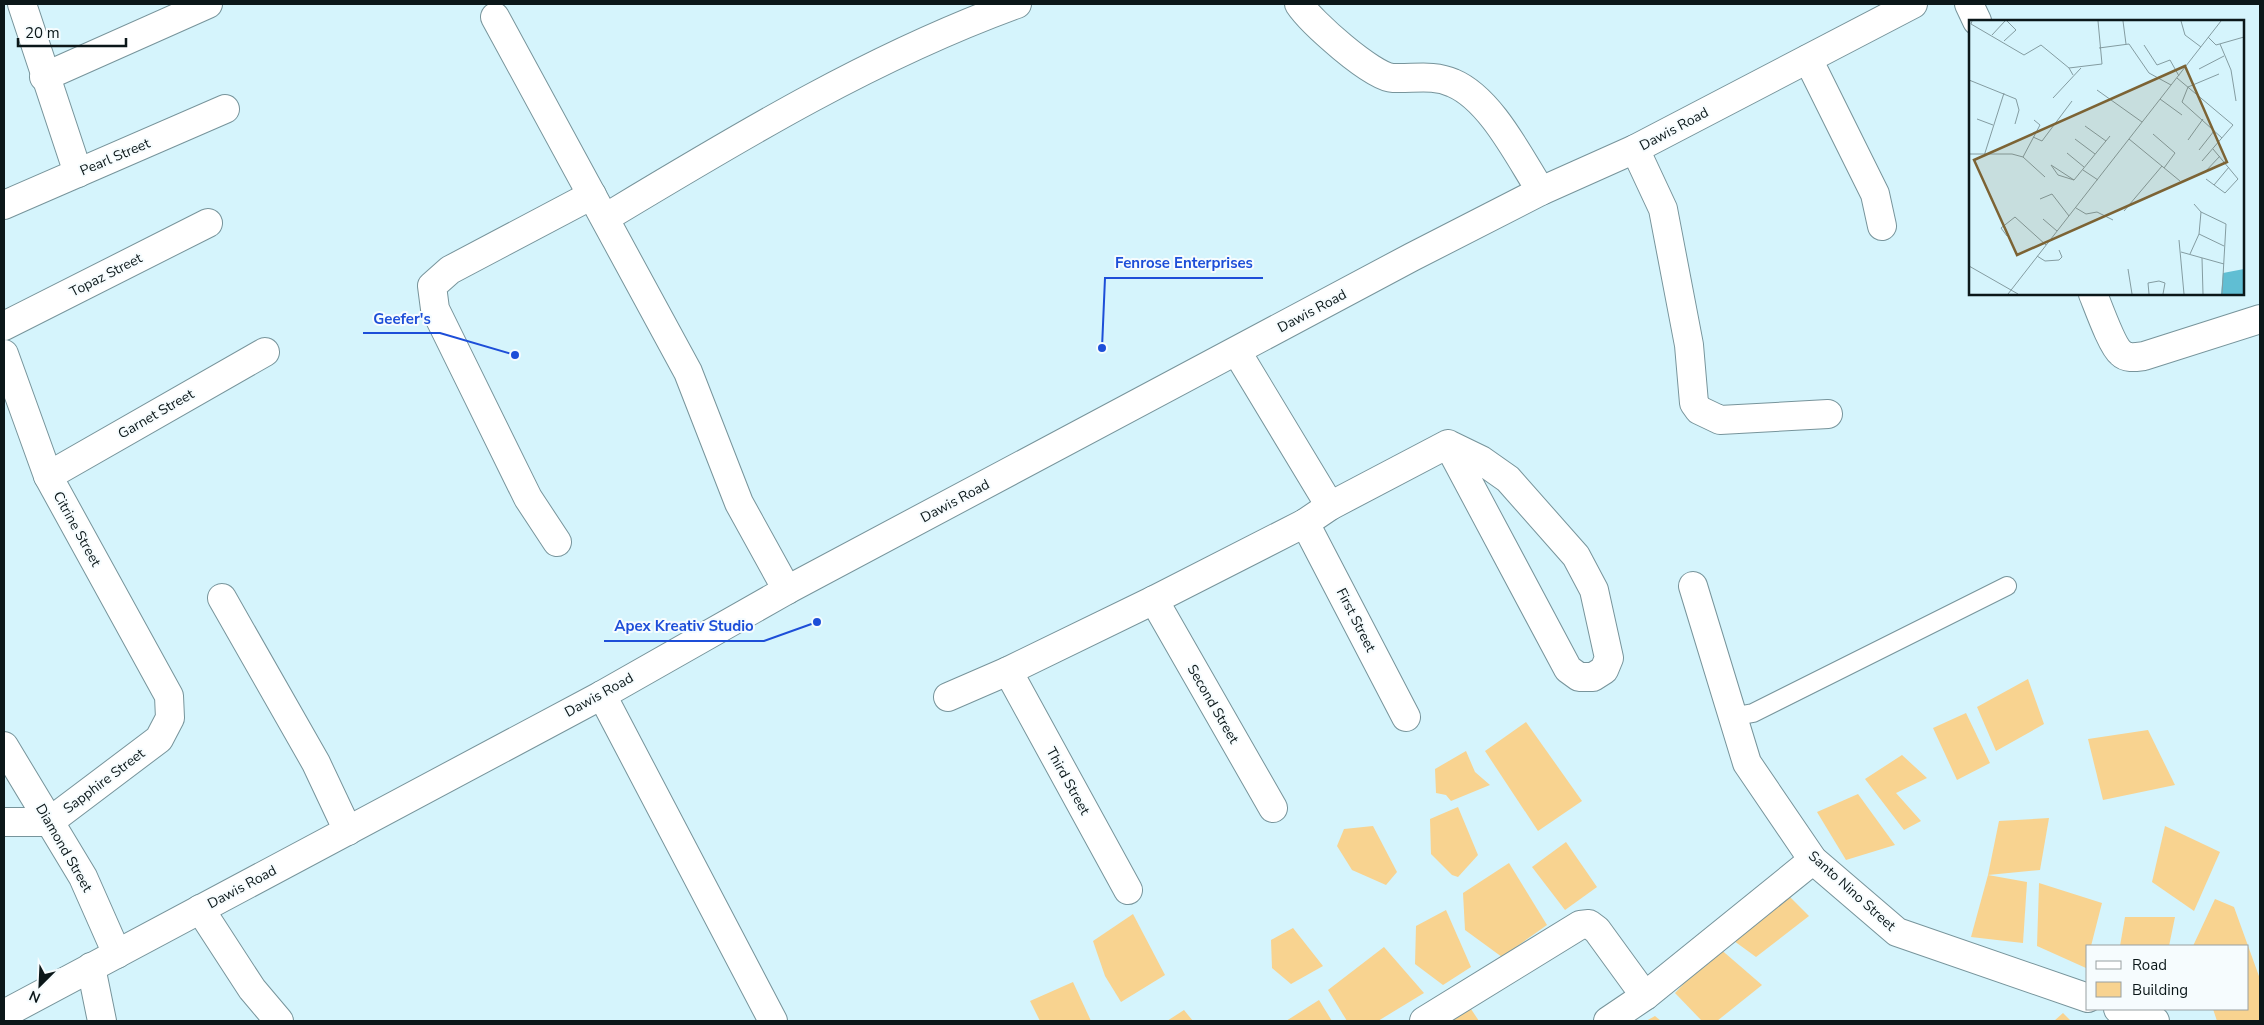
<svg xmlns="http://www.w3.org/2000/svg" width="2264" height="1025" viewBox="0 0 2264 1025" font-family="'Nunito Sans',sans-serif">
	<style>
		.building { fill: #f8d390 }
		.lines { fill: none; stroke-linecap: round; stroke-linejoin: round }
		.service-casing { stroke: #77949b; stroke-width: 20 }
		.minor-casing { stroke: #77949b; stroke-width: 30 }
		.tertiary-casing { stroke: #77949b; stroke-width: 30 }
		.service { stroke: #fff; stroke-width: 18 }
		.minor { stroke: #fff; stroke-width: 28 }
		.tertiary { stroke: #fff; stroke-width: 28 }
		.labels { text-anchor: middle; dominant-baseline: central; stroke-width: 4; stroke-linejoin: round; paint-order: stroke }
		.street-label { font-size: 14px; fill: #0b1719; stroke: #f6fcfe }
		.inset-road { fill: none; stroke: #849ca1; stroke-width: 1 }
		.view { fill: #7c6334; fill-opacity: 0.15; stroke: #7c6334; stroke-width: 2.5 }
		.inset-edge { fill: none; stroke: #0b1719; stroke-width: 2.5 }
		.leader { fill: none; stroke: #1d4ed8; stroke-width: 2 }
		.callout-dot { fill: #1d4ed8; stroke: #f6fcfe; stroke-width: 2 }
		.callout-label { font-size: 15px; text-anchor: middle; font-weight: bold; fill: #1d4ed8; stroke: #f6fcfe; stroke-width: 4; stroke-linejoin: round; paint-order: stroke }
	</style>
	<rect width="100%" height="100%" fill="#d5f4fc"/>
	<g class="building">
		<path d="M2028 679 2044 724 1996 751 1977 707Z"/>
		<path d="M1966 713 1990 763 1957 780 1933 728Z"/>
		<path d="M1526 722 1582 801 1538 831 1485 751Z"/>
		<path d="M2148 730 2175 785 2103 800 2088 739Z"/>
		<path d="M1466 751 1475 772 1490 785 1451 801 1446 795 1436 793 1435 769Z"/>
		<path d="M1902 755 1927 778 1896 793 1921 821 1904 830 1865 779Z"/>
		<path d="M1858 794 1895 845 1846 860 1817 812Z"/>
		<path d="M1458 807 1478 855 1458 877 1452 875 1431 854 1430 819Z"/>
		<path d="M2049 818 2040 870 1988 875 1999 821Z"/>
		<path d="M1373 826 1397 872 1386 885 1352 870 1337 846 1344 829Z"/>
		<path d="M2165 826 2220 852 2194 911 2152 882Z"/>
		<path d="M1566 842 1597 887 1565 910 1532 867Z"/>
		<path d="M1509 863 1547 925 1502 957 1465 930 1463 893Z"/>
		<path d="M1988 875 2027 882 2023 943 1971 937Z"/>
		<path d="M2039 883 2102 903 2091 946H2088L2086 968 2037 946Z"/>
		<path d="M1786 893 1809 916 1756 957 1730 938Z"/>
		<path d="M2215 899 2234 907 2260 979V1021H2217L2213 1009H2248V946H2193Z"/>
		<path d="M1446 910 1471 967 1443 985 1415 964 1416 926Z"/>
		<path d="M1133 914 1165 975 1121 1002 1105 976 1093 941Z"/>
		<path d="M2125 917H2175L2169 946H2120Z"/>
		<path d="M1293 928 1323 966 1291 984 1272 968 1271 940Z"/>
		<path d="M1384 947 1424 993 1378 1021H1347L1328 990Z"/>
		<path d="M1718 947 1762 985 1717 1021H1702L1675 993Z"/>
		<path d="M1073 982 1091 1021H1040L1030 1001Z"/>
		<path d="M1319 1000 1332 1021H1286Z"/>
		<path d="M1469 1006 1479 1021H1450Z"/>
		<path d="M1184 1010 1193 1021H1167Z"/>
		<path d="M2063 1013 2071 1021H2054Z"/>
		<path d="M1655 1016 1661 1021H1646Z"/>
	</g>
	<g class="lines">
		<g class="service-casing">
			<path id="service" d="M1731 717 1753 713 2007 586"/>
		</g>
		<g class="minor-casing">
			<g id="minor">
				<path d="M22 4 78 173"/>
				<path d="M1299 4C1311 22 1372 77 1393 78 1414 79 1433 74 1453 83 1491 99 1519 157 1541 191"/>
				<path d="M1969 4 1977 21"/>
				<path d="M495 17 688 372 739 503 787 590"/>
				<path d="M1808 59 1875 194 1882 226"/>
				<path d="M44 77 208 4"/>
				<path d="M1635 149 1663 209 1689 345 1694 403 1699 410 1720 420 1828 414"/>
				<path d="M4 205 225 109"/>
				<path d="M605 218C738 138 871 57 1017 4"/>
				<path d="M2093 294C2098 306 2112 346 2121 353 2127 359 2136 357 2144 356L2260 319"/>
				<path d="M4 326 208 223"/>
				<path d="M1237 352 1330 506"/>
				<path d="M4 354 48 476 169 696 170 718 159 739 49 822H4"/>
				<path d="M48 476 265 352"/>
				<path d="M1305 523 1406 717"/>
				<path d="M557 542 528 498 435 309 432 286 450 270 592 195"/>
				<path d="M1693 586 1747 763 1813 860 1897 932 2088 998"/>
				<path d="M222 598 316 763 348 831"/>
				<path d="M1154 600 1273 808"/>
				<path d="M1008 671 1128 890"/>
				<path d="M602 695 773 1021"/>
				<path d="M948 697 1008 671 1154 600 1305 523 1330 506 1448 444 1481 460 1508 479 1576 556 1594 590 1609 658 1604 670 1593 677H1579L1568 669 1448 444"/>
				<path d="M4 746 83 877 117 954"/>
				<path d="M200 909 252 989 279 1021"/>
				<path d="M91 967 102 1021"/>
				<path d="M2118 1009 2155 1021"/>
				<path d="M1424 1021 1580 925 1589 924 1597 930 1645 996"/>
				<path d="M1608 1021 1645 996 1813 860"/>
			</g>
		</g>
		<g class="tertiary-casing">
			<path id="tertiary" d="M4 1014 602 695 787 590 1412 257 1541 191 1635 149 1913 4"/>
		</g>
		<use href="#service" class="service"/>
		<use href="#minor" class="minor"/>
		<use href="#tertiary" class="tertiary"/>
	</g>
	<g class="labels">
		<g class="street-label">
			<text transform="translate(1674 129) rotate(-28)">Dawis Road</text>
			<text transform="translate(115 157) rotate(-23)">Pearl Street</text>
			<text transform="translate(106 275) rotate(-27)">Topaz Street</text>
			<text transform="translate(1312 311) rotate(-28)">Dawis Road</text>
			<text transform="translate(156 414) rotate(-30)">Garnet Street</text>
			<text transform="translate(955 501) rotate(-28)">Dawis Road</text>
			<text transform="translate(77 529) rotate(61)">Citrine Street</text>
			<text transform="translate(1356 620) rotate(63)">First Street</text>
			<text transform="translate(599 695) rotate(-29)">Dawis Road</text>
			<text transform="translate(1213 704) rotate(60)">Second Street</text>
			<text transform="translate(104 781) rotate(-37)">Sapphire Street</text>
			<text transform="translate(1068 781) rotate(61)">Third Street</text>
			<text transform="translate(64 848) rotate(60)">Diamond Street</text>
			<text transform="translate(242 887) rotate(-28)">Dawis Road</text>
			<text transform="translate(1852 891) rotate(42)">Santo Nino Street</text>
		</g>
	</g>
	<g transform="translate(1969 20)">
		<rect width="275" height="275" fill="#d5f4fc"/>
		<path d="M275 249V274H252L254 253Z" fill="#60bed3"/>
		<path class="inset-road" d="M3 1 2 4 55 35 72 25 100 48 104 55M154 1 157 24M212 1 216 15 232 27M23 15 36 1M239 17 247 25 275 17M35 21 47 10 38 1M251 24 262 50 267 81M175 25 188 45 201 40 210 56M130 28 160 24 180 53 202 65M100 48 133 44 129 1M230 49 255 36M250 54 219 67 213 82 253 118M208 58 264 105 233 141M0 60 47 79 50 90 46 104M128 70 173 102M84 78 112 48M191 79 213 95M8 99 24 105M116 106 137 121M184 114 206 133 195 148M64 117 73 121 103 81M106 119 126 134M160 119 211 161M219 120 234 99M230 130 245 111M98 133 115 147M0 134H43L54 137 76 157M15 136 35 73M54 137 71 105 65 100M82 145 89 155 105 160 141 116M82 145 105 160M114 150 129 160M235 153 251 136M237 159 256 173 269 159 244 129M245 165 260 147M71 179 83 174 100 196M225 184 232 192 257 204 253 274M107 188 117 194 128 192 144 200M155 191 193 146M74 199 88 211M230 214 255 226M38 216 32 208 46 197 77 225M210 220 215 274M212 232 255 244M221 234 230 214 232 192M68 236 76 241 90 240 93 237 90 230M233 238 234 274M0 246 49 274M159 249 163 274M39 274 252 1M180 274 179 263 190 261 196 263 194 274"/>
		<path class="view" d="M216 46 258 142 48 235 5 140Z"/>
		<rect width="275" height="275" class="inset-edge"/>
	</g>
	<path class="leader" d="M1102 348L1105 278H1263M515 355L440 333H363M817 622L764 641H604"/>
	<g class="callout-dot">
		<circle cx="1102" cy="348" r="5"/>
		<circle cx="515" cy="355" r="5"/>
		<circle cx="817" cy="622" r="5"/>
	</g>
	<g class="callout-label">
		<text x="1184" y="268">Fenrose Enterprises</text>
		<text x="402" y="324">Geefer's</text>
		<text x="684" y="631">Apex Kreativ Studio</text>
	</g>
	<rect width="2264" height="1025" fill="none" stroke="#0b1719" stroke-width="10"/>
	<rect x="2086" y="945" width="162" height="65" fill="#f6fcfe" stroke="#98a0a2"/>
	<rect x="2096" y="961" width="25" height="8" fill="#ffffff" stroke="#98a0a2"/>
	<text x="2132" y="970" font-size="15" fill="#0b1719">Road</text>
	<rect x="2096" y="982" width="25" height="15" fill="#f8d390" stroke="#98a0a2"/>
	<text x="2132" y="995" font-size="15" fill="#0b1719">Building</text>
	<g transform="translate(40 985) rotate(204)" stroke="#f6fcfe" stroke-width="4" paint-order="stroke">
	<path d="M0-4L9 19L0 12L-9 19Z" fill="#0b1719"/>
	<text y="-8" font-size="14" font-weight="bold" text-anchor="middle" fill="#0b1719">N</text>
	</g>
	<path d="M18 38v8h108v-8" fill="none" stroke="#0b1719" stroke-width="2.5"/>
	<text x="25" y="38" font-size="15" fill="#0b1719" stroke="#f6fcfe" stroke-width="4" paint-order="stroke">20 m</text>
</svg>
